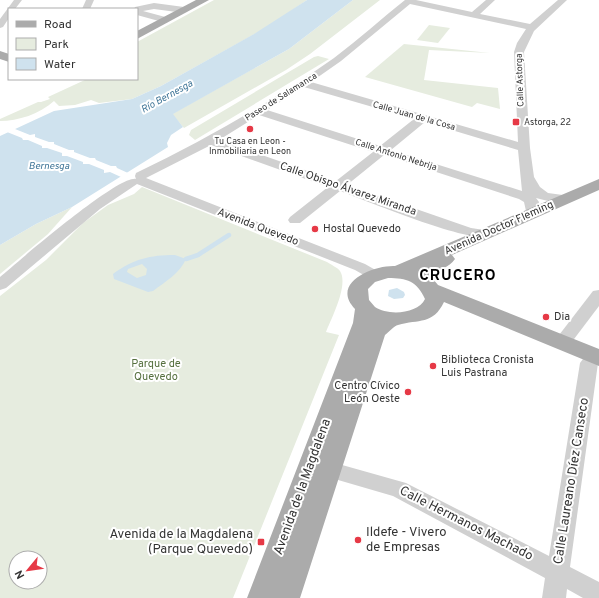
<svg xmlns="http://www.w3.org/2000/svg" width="599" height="598" viewBox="0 0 599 598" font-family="Overpass,sans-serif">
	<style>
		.green { fill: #e6ecdf; fill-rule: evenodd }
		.water { fill: #cfe2ee; fill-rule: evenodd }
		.pier { fill: #fff }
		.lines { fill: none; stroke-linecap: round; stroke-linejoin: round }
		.stream { stroke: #cfe2ee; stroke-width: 4.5 }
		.minor { fill: #d0d0d0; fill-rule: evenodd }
		.major { fill: #ababab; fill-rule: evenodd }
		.poi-dot { fill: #e63946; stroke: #fff; stroke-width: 1.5 }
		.labels { text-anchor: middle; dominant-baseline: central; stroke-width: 4; stroke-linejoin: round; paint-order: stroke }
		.far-street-label { font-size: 9px; fill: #333; stroke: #fff }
		.far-poi-label { font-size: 9px; fill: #333; stroke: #fff; text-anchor: start }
		.far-water-label { font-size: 10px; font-style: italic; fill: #3f7597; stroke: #fff }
		.street-label { font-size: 11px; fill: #333; stroke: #fff }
		.poi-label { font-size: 11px; fill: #333; stroke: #fff; text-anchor: start }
		.park-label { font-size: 11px; fill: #56703f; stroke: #fff }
		.near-street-label { font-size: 13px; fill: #333; stroke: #fff }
		.near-poi-label { font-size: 13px; fill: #333; stroke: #fff; text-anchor: start }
		.district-label { font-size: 15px; font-weight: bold; letter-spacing: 1px; fill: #000; stroke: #fff }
	</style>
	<rect width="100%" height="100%" fill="#fff"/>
	<g class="green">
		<path d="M214 0H307L269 26 161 86 132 99 99 103 91 100 75 105 59 106 54 101C40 114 18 121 0 121V119L38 102H41L50 99 48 97 87 79H137V42Z"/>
		<path d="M353 0H380L310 54 286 70 184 128 172 114 289 49Z"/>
		<path d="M429 25 450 28 438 43 417 40Z"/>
		<path d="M404 44 490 53 429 50 424 80 498 88 500 109 477 103 472 107 365 77Z"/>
		<path d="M318 56 329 59 195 140 189 135 191 130 314 57Z"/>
		<path d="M142 187 327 262C331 265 337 267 340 271 349 285 331 319 326 332L339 335 233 598H0V296L46 260 83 223 108 205 134 194ZM16 558H40V582H16Z"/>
		<path d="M72 207 48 234 0 274V245L36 224Z"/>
	</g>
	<g class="water">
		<path d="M307 0H353L289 49 173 114 183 127 171 135 167 143 168 147 72 207 36 224 0 245V136L54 111 132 99 161 86 254 34Z"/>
		<path d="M175 255 186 259C180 273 165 282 153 291L148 292 114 279 113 274C133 259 150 255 175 255ZM142 264 147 269 146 275 137 278 127 272 128 269Z"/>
		<path d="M397 288 404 292 405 295 403 298 394 299 388 296 389 290Z"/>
	</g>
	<path class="pier" d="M15 127V129L30 135 35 134V137L49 142H54V144L69 150H74V152L90 158H95L96 160 111 166H116L117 168 128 173 132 172 121 179V177L110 172 104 173V170L89 164H83V162L67 156H62V153L47 148H42V146L28 140H23L22 138 7 132H4Z"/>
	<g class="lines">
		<path class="stream" d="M186 259 198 255 229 235"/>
		<g class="minor">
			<path d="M14 0H22L15 9H9V18L3 27 0 28V19Z"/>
			<path d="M86 0H94L90 9H82Z"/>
			<path d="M405 0H416L472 12 486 0H495L480 14 530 24 558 0H567L534 31 524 52 530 148 534 177 540 187 548 193 570 196 572 199 570 202H552L536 198 539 202 536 211H526L524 202 519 199 384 155 347 185 471 228 491 231 493 234 491 237C468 243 367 201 340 191L300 223H290L288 220 290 217 328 187 211 145 146 178 365 264 379 272 382 275 379 278H369L355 270 137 184 100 209 6 288 0 290V277C19 261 118 175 136 179L135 176 136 173C205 140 272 102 334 58 358 40 381 19 405 0ZM410 4 526 29 517 43 514 52 518 142 311 82 341 61ZM304 87 414 119 380 146 267 110ZM259 115 373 152 336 181 219 140ZM425 122 518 150 522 191 391 150Z"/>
			<path d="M154 3 184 7 188 10 184 13 154 9 143 11 169 18 170 20 166 23 137 15V9H134L135 7Z"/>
			<path d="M599 290V306L568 347 562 349 556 347 553 343 556 339 593 291Z"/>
			<path d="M589 357 595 359 598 363 570 567 599 582V598H583L567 589 566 598H542L545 578 393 496 321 475 318 469 321 463 328 461 406 483 549 556 580 363 583 359Z"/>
		</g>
		<g class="major">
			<path d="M196 0H209L137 39V31Z"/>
			<path d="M0 51 9 54V62L0 59Z"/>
			<path d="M599 179V190L452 255 455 259C449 268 438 268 433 279L438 285 599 349V366L444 302C433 325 419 319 398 325 394 326 389 332 385 335L300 598H247L353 323 355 309C330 283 373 265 395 266ZM388 278C407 278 417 281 425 299 418 314 388 316 375 307 373 305 371 302 369 300L368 289 375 282Z"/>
		</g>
	</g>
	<g class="poi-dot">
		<rect x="512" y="118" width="8" height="8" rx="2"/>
		<circle cx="250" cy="129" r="4"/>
		<circle cx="315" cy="229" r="4"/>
		<circle cx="546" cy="317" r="4"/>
		<circle cx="433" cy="366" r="4"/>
		<circle cx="408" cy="392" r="4"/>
		<circle cx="358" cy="540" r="4"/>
		<rect x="257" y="538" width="8" height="8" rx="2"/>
	</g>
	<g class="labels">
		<g class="far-street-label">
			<text transform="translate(520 80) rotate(-92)">Calle Astorga</text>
			<text transform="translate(281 97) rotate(-32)">Paseo de Salamanca</text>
			<text transform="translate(414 116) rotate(16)">Calle Juan de la Cosa</text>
			<text transform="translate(396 155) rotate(18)">Calle Antonio Nebrija</text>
		</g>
		<g class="far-poi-label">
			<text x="524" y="122">Astorga, 22</text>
			<text x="250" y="141" text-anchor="middle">Tu Casa en Leon -<tspan x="250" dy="10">Inmobiliaria en Leon</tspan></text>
		</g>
		<g class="far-water-label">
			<text transform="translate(167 97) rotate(-29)">Río Bernesga</text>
			<text x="49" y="166">Bernesga</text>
		</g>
		<g class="street-label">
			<text transform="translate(348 189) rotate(19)">Calle Obispo Álvarez Miranda</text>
			<text transform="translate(258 227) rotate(21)">Avenida Quevedo</text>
			<text transform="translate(499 228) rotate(-24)">Avenida Doctor Fleming</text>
		</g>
		<g class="poi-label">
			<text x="323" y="229">Hostal Quevedo</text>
			<text x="554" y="317">Dia</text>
			<text x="441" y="360">Biblioteca Cronista<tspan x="441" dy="13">Luis Pastrana</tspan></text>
			<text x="400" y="386" text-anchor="end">Centro Cívico<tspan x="400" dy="13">León Oeste</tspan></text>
		</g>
		<g class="park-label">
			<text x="156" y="364">Parque de<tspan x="156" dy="13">Quevedo</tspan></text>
		</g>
		<g class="near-street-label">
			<text transform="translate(572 481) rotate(-81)">Calle Laureano Díez Canseco</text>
			<text transform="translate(303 487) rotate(-70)">Avenida de la Magdalena</text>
			<text transform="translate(466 524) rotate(27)">Calle Hermanos Machado</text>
		</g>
		<g class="near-poi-label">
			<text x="366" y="533">Ildefe - Vivero<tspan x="366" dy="15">de Empresas</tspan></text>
			<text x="253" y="535" text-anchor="end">Avenida de la Magdalena<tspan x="253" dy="15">(Parque Quevedo)</tspan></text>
		</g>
		<g class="district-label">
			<text x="458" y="276">CRUCERO</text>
		</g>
	</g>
	<rect x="8" y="8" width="130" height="72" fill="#ffffff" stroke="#adadad"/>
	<rect x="16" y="21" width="20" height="6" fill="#ababab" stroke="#adadad"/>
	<text x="44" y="28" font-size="12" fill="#333333">Road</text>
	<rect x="16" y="38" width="20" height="12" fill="#e6ecdf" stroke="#adadad"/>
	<text x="44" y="48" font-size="12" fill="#333333">Park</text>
	<rect x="16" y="58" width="20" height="12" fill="#cfe2ee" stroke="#adadad"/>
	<text x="44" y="68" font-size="12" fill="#333333">Water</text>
	<g transform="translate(28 570) rotate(241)"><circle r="19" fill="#ffffff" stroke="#adadad"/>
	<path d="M0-3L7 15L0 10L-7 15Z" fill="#e63946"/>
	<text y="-6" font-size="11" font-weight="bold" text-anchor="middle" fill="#333333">N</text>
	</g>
</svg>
